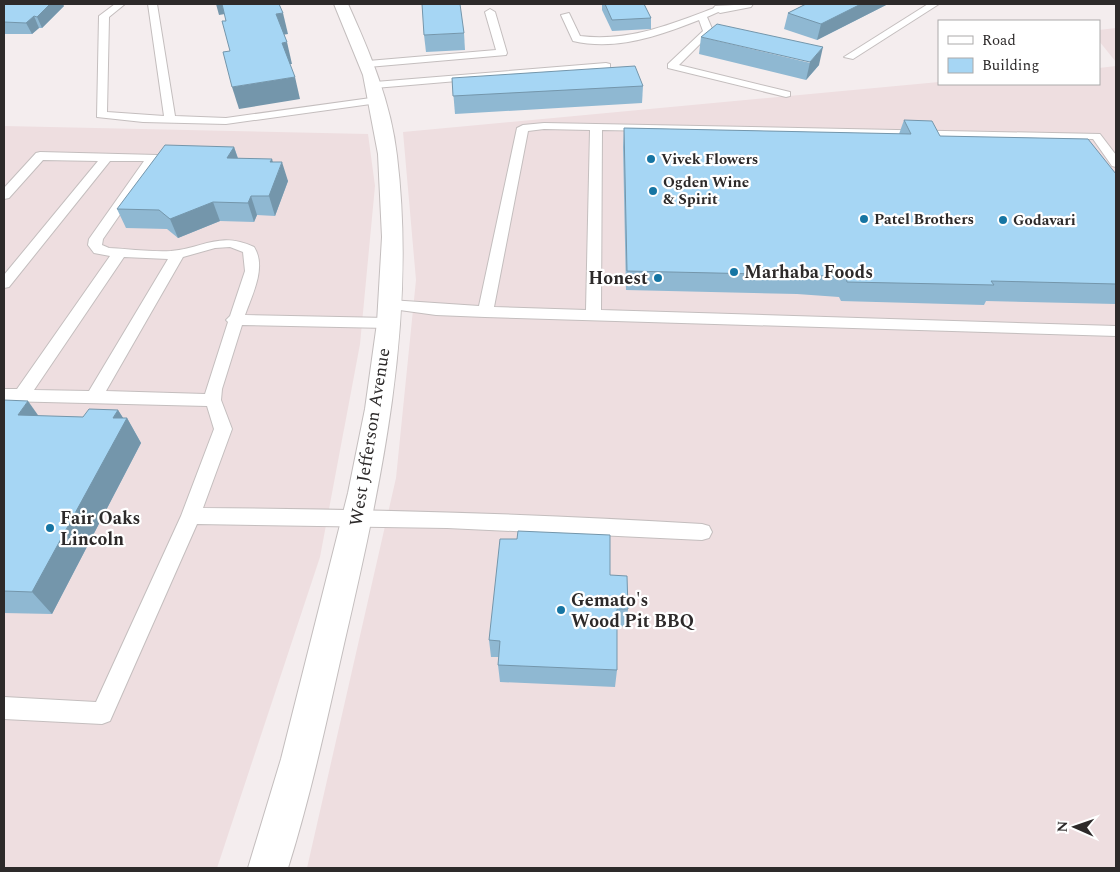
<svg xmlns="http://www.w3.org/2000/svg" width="1120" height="872" viewBox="0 0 1120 872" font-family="Spectral,serif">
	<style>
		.built { fill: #eedee0 }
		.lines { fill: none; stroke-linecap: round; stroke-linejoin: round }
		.service-casing { stroke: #c4bebe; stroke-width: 2 }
		.minor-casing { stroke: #c4bebe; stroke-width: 2 }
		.tertiary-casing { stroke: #c4bebe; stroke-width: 2 }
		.service { fill: #fff; fill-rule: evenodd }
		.minor { fill: #fff; fill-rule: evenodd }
		.tertiary { fill: #fff; fill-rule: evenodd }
		.wall { fill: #8fb8d2 }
		.shaded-wall { fill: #7496ab }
		.building { fill: #a6d6f4; stroke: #7496ab }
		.poi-dot { fill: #1675a3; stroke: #fff; stroke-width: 2 }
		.labels { text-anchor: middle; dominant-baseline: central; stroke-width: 4.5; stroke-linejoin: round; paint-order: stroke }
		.far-poi-label { font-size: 15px; font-weight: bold; fill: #2d2a2a; stroke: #fff; text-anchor: start }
		.poi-label { font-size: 18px; font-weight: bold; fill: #2d2a2a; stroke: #fff; text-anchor: start }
		.street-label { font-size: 18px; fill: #2d2a2a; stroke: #fff }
	</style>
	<rect width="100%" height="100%" fill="#f4edee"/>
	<g class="built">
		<path d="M1116 28V62L1099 41V30Z"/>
		<path d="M1116 66V868H307L396 478 416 280 403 132 939 82 1099 84V68Z"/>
		<path d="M4 126 368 134 375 186 360 344 320 557 217 868H4Z"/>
	</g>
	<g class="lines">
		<g class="service-casing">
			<g id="service">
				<path d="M115 4H125L109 17 107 112 164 116 148 4H157L175 116 226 118 378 97 383 100 378 103 226 124 143 122 97 117 99 16Z"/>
				<path d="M928 4H939L853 59 844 57Z"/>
				<path d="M717 7 725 9 707 17 713 31 679 65 790 92V96L786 97 668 68V64L703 31 699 20C659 36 616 51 573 41L561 15 569 13 580 36C630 42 671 24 717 7Z"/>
				<path d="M490 9 495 12 507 53 506 55 368 67 363 64 368 61 496 50 485 12Z"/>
				<path d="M606 63 610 64V68L375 88 370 85 375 82Z"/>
				<path d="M544 123 1100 134 1116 155V167L1112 166 1093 139 602 130 601 310 1116 326V336L485 317 436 315 385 308 383 305 385 302 390 300 479 306 517 128 523 125ZM544 129 590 130 586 310 494 307 528 131Z"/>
				<path d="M40 152 157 155 159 158 103 239 102 245 109 248C129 249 150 252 171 251 204 248 220 231 254 247 267 267 252 295 245 315L388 318 396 323 388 328 242 325 222 389 221 400 232 429 203 508C370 509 536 514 702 524L709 526 712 532 709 538 702 540 447 528 197 524 110 721 102 724 4 719V697L96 702 181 516 214 429 207 406 4 401V389H17L110 256 94 253 88 245 89 239 144 161H110L9 287 4 288V275L98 161 43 160 9 198 4 199V188L36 153ZM230 247 243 252 245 271 230 316 226 320 228 322 205 394 106 391 183 257 215 248ZM124 257 168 259 89 391 34 390Z"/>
			</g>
		</g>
		<g class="minor-casing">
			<path id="minor" d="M753 4 751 7 720 13 713 9 715 6Z"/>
		</g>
		<g class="tertiary-casing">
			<path id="tertiary" d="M334 4H348C370 53 391 102 397 156 417 320 381 484 344 644 327 719 311 795 288 868H248L281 759 348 493 365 409 377 323 382 237 378 154 363 75Z"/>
		</g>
		<use href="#service" class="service"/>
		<use href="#minor" class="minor"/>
		<use href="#tertiary" class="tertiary"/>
	</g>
	<g class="wall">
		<path d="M4 4 64 6 42 28H39L32 34H4Z"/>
		<path d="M602 4H644L651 18V29L612 31 602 10Z"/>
		<path d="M806 4H888L817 40 784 29 788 13Z"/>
		<path d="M464 33 465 50 426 52 424 35Z"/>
		<path d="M701 37 819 65 806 80 699 54Z"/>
		<path d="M452 78 643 86 642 103 455 114Z"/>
		<path d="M904 120 940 136 1116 174V304L986 301 984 305 841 301 839 297 797 294 626 290 623 147 624 128 899 134Z"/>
		<path d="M234 147 238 158 273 162 288 181 275 216 257 215 254 222 220 221 178 238 167 229 126 228 117 209Z"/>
		<path d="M4 400 38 416 83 417 118 410 123 418H127L141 443 52 614 4 613Z"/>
		<path d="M610 575 628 609 626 627 617 626V670L615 687 500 682 498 665 499 657H491L489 640Z"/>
	</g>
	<g class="shaded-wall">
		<path d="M50 4H63L64 6 42 28 37 17Z"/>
		<path d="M216 4H222L225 14 219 15Z"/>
		<path d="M861 4H888L817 40 821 24Z"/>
		<path d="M283 13 288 34 282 35 276 14Z"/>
		<path d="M34 16 39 28 32 34 26 23Z"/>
		<path d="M287 42 292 64H287L282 43Z"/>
		<path d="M823 47 819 65 806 80 810 62Z"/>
		<path d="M295 77 300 99 239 109 232 87Z"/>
		<path d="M234 147 240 165 227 158Z"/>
		<path d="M272 159 277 176 282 162 288 181 275 216 269 196 270 162Z"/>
		<path d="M251 196 257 215 254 222 248 203Z"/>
		<path d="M213 202 220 221 178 238 170 219Z"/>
		<path d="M28 401 45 425 18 415Z"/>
		<path d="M118 410 125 421 127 418 141 443 52 614 32 592 113 418Z"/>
	</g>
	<g class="building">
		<path d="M4 4H50L37 17 34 16 26 23 4 22Z"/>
		<path d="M222 4H279L283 13 276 14 287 42 282 43 295 77 232 87 223 52 230 51 222 21H226Z"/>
		<path d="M422 4H460L464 33 424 35Z"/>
		<path d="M605 4H644L651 18 612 20Z"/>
		<path d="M806 4H861L821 24 788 13Z"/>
		<path d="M717 24 823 47 810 62 701 37Z"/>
		<path d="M635 66 643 86 453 96 452 78Z"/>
		<path d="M904 120 932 121 940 136 1088 139 1116 174V284L991 281 994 285 847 282 846 277 803 275 627 271 624 128 911 134Z"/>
		<path d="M165 145 234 147 227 158 272 159 270 162H282L269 196H251L248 203 213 202 170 219 159 210 117 209Z"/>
		<path d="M4 400 28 401 18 415 83 417 89 409 118 410 113 418H127L32 592 4 591Z"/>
		<path d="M518 531 610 535V575L627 576 628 609H617V670L498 665 500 641 489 640 500 539H517Z"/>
	</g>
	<g class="poi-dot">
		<circle cx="651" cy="159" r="5"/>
		<circle cx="653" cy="191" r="5"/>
		<circle cx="864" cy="219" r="5"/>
		<circle cx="1003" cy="220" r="5"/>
		<circle cx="734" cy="272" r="5"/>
		<circle cx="658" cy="278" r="5"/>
		<circle cx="50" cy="528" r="5"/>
		<circle cx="561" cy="610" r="5"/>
	</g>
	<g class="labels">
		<g class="far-poi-label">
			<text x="661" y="159">Vivek Flowers</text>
			<text x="663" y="182">Ogden Wine<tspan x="663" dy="17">&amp; Spirit</tspan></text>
			<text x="874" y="219">Patel Brothers</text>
			<text x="1013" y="220">Godavari</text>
		</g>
		<g class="poi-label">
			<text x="744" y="272">Marhaba Foods</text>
			<text x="648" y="278" text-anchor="end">Honest</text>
			<text x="60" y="518">Fair Oaks<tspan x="60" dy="21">Lincoln</tspan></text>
			<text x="571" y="600">Gemato's<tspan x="571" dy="21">Wood Pit BBQ</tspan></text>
		</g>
		<g class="street-label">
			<text transform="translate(370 437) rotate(-81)">West Jefferson Avenue</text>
		</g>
	</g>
	<rect width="1120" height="872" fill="none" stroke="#2d2a2a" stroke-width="10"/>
	<rect x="938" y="20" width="162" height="65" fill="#ffffff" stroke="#abaaaa"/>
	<rect x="948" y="36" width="25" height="8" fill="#ffffff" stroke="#abaaaa"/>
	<text x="982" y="45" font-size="15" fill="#2d2a2a">Road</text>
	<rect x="948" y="58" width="25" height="15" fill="#a6d6f4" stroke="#abaaaa"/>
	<text x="982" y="70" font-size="15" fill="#2d2a2a">Building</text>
	<g transform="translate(1075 827) rotate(272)" stroke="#ffffff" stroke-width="4" paint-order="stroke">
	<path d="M0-4L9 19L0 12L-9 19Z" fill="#2d2a2a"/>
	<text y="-8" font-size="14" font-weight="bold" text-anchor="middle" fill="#2d2a2a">N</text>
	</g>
</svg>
